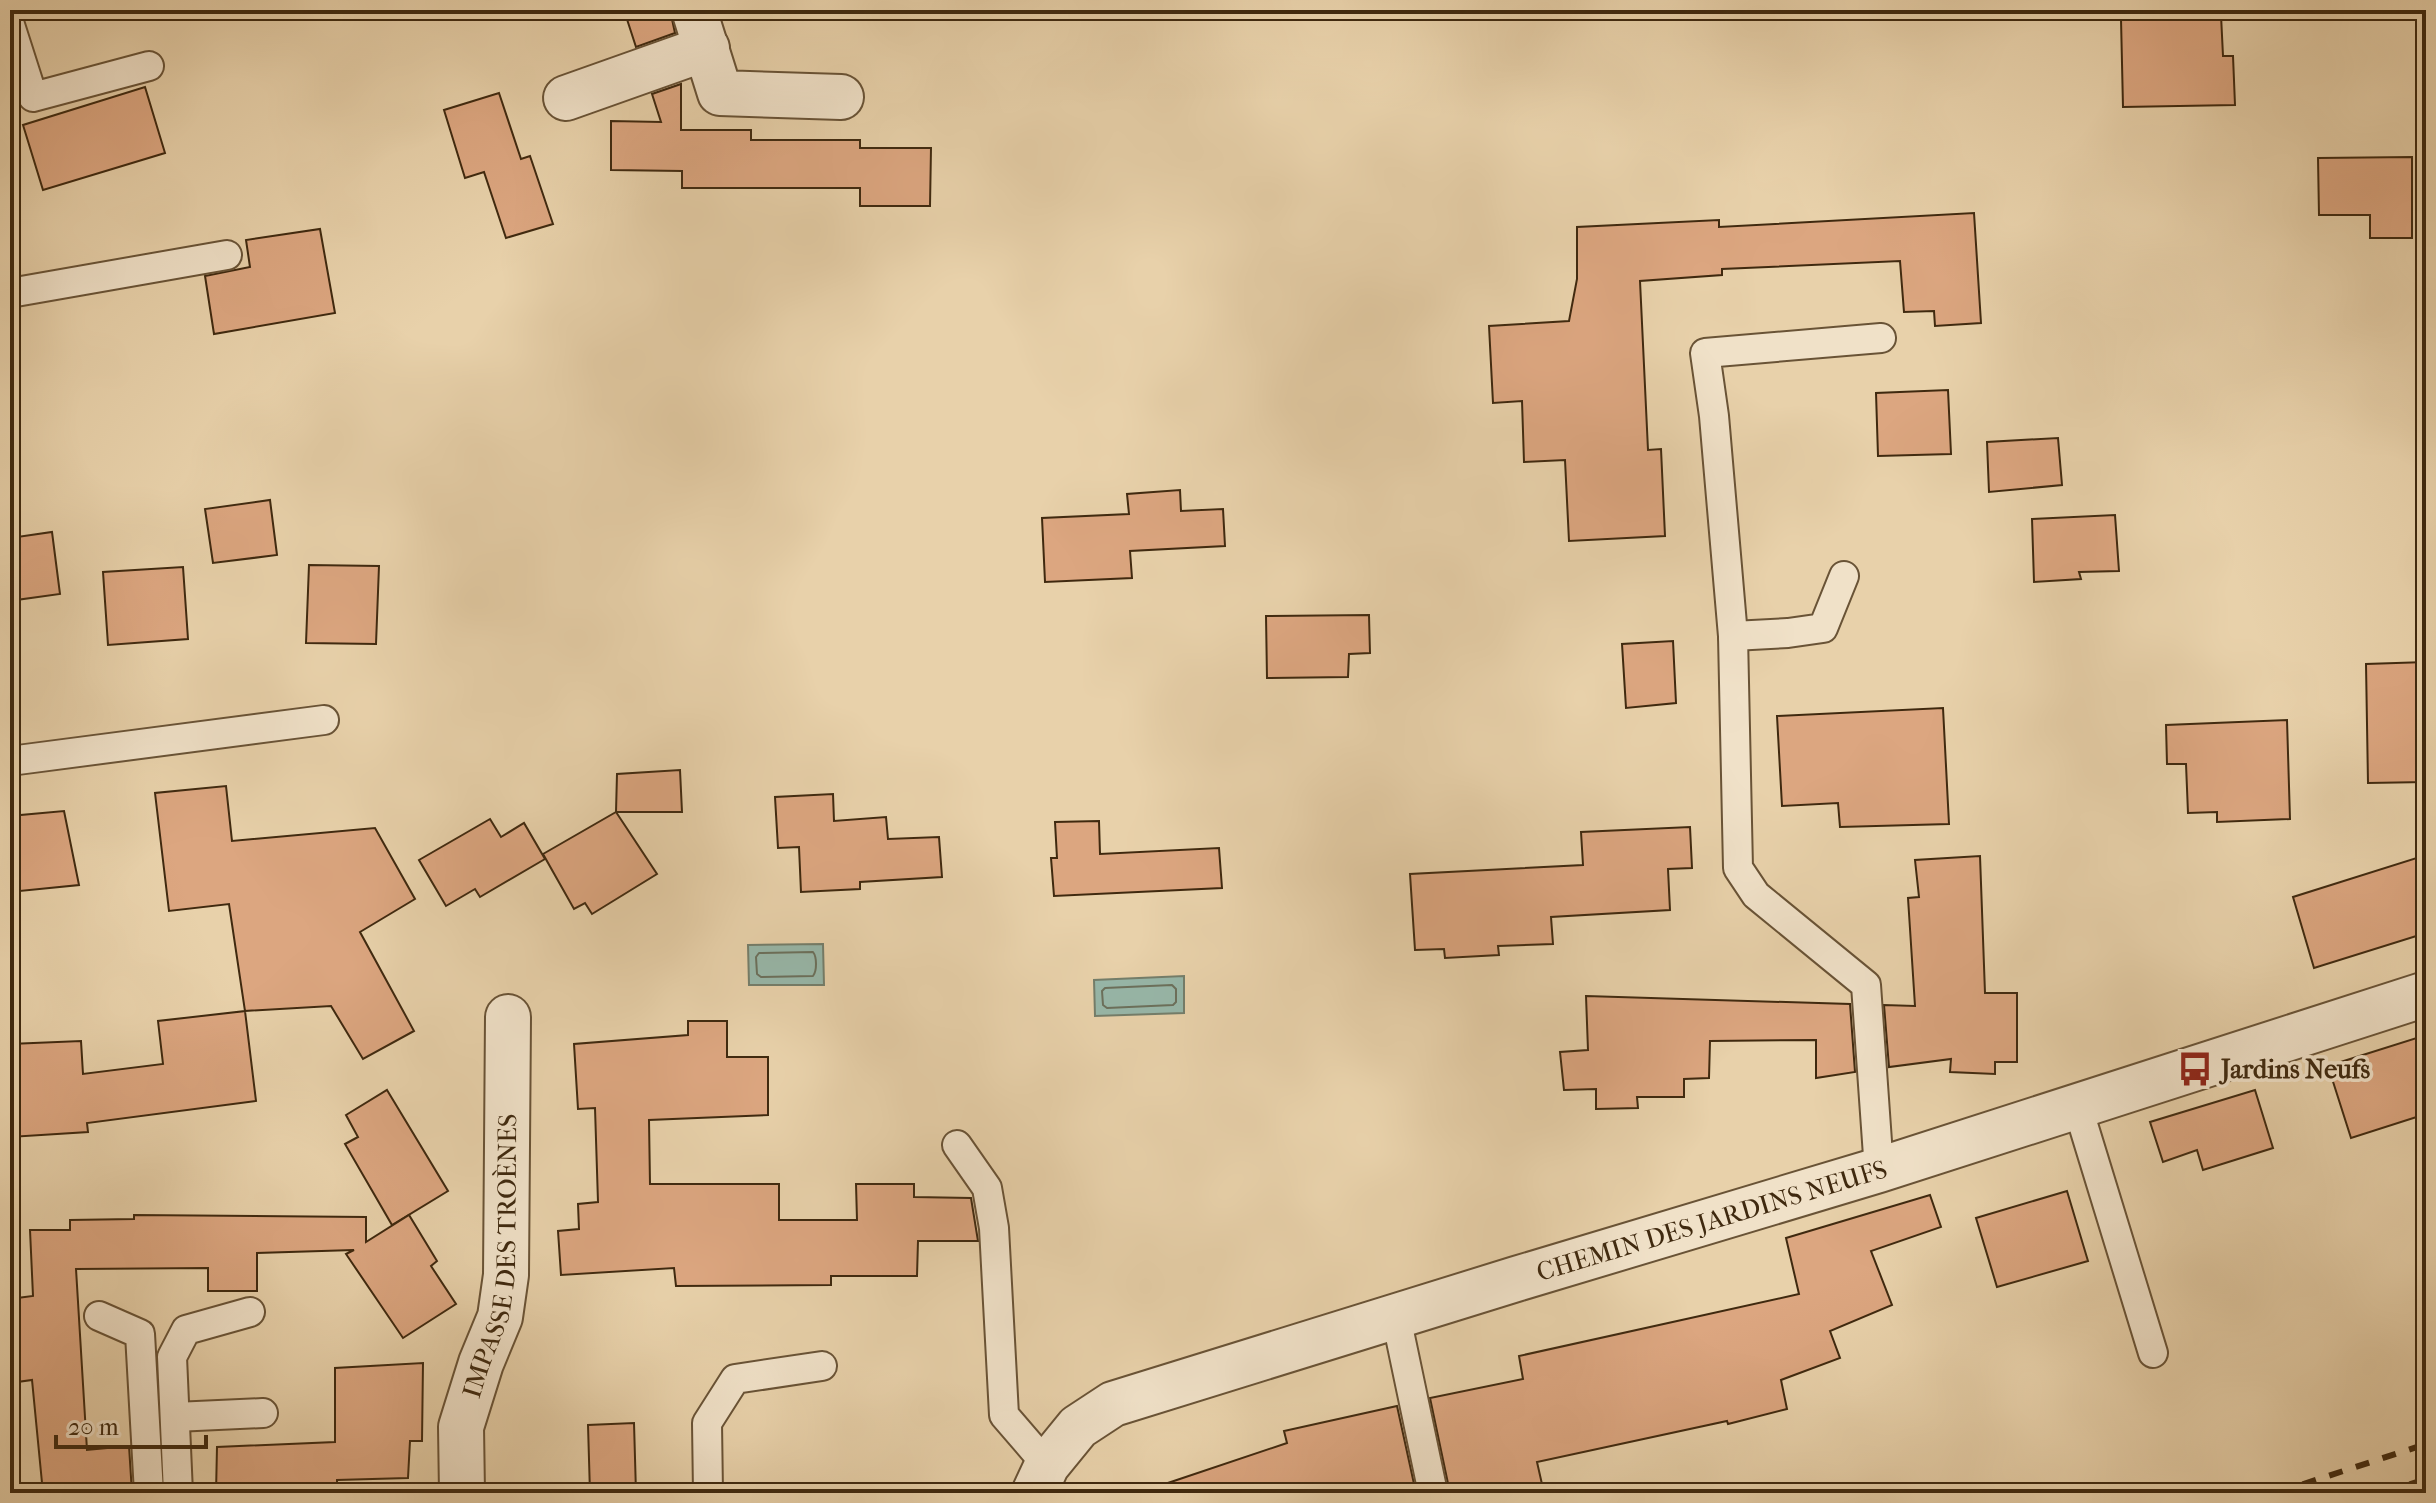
<svg xmlns="http://www.w3.org/2000/svg" width="2436" height="1503" viewBox="0 0 2436 1503" font-family="'IM FELL French Canon',serif">
	<style>
		.water { fill: #97b7a9; stroke: #747e6b; stroke-width: 2 }
		.lines { fill: none; stroke-linecap: round; stroke-linejoin: round }
		.shore { stroke: #6b705c; stroke-width: 2 }
		.building { fill: #dca680; stroke: #3f290f; stroke-width: 2 }
		.lane-casing { stroke: #695336; stroke-width: 32 }
		.street-casing { stroke: #695336; stroke-width: 48 }
		.lane { stroke: #f0e1c8; stroke-width: 28 }
		.street { stroke: #f0e1c8; stroke-width: 44 }
		.rail { stroke: #3f290f; stroke-width: 6; stroke-dasharray: 14 14; stroke-linecap: butt }
		.labels { text-anchor: middle; dominant-baseline: central; stroke-width: 7; stroke-linejoin: round; paint-order: stroke }
		.poi-label { font-size: 26px; font-weight: bold; fill: #3f290f; stroke: #f0e1c8; text-anchor: start }
		.street-label { font-size: 26px; fill: #3f290f; stroke: #f0e1c8 }
	</style>
	<rect width="100%" height="100%" fill="#e8d1aa"/>
	<filter id="stains"><feTurbulence type="fractalNoise" baseFrequency=".0025" numOctaves="4"/><feColorMatrix values="0 0 0 0 .2 0 0 0 0 .09 0 0 0 0 .02 0 0 0 .5 -.17"/></filter>
	<radialGradient id="worn" r=".72"><stop offset=".6" stop-color="#630" stop-opacity="0"/><stop offset="1" stop-color="#630" stop-opacity=".3"/></radialGradient>
	<g class="water">
		<path d="M823 944 824 985H749L748 945Z"/>
		<path d="M1184 976V1013L1095 1016 1094 980Z"/>
	</g>
	<g class="lines">
		<g class="shore">
			<path d="M813 952C817 957 817 971 813 976L761 977 757 974 756 957 759 953Z"/>
			<path d="M1172 985 1176 989V1002L1173 1005 1107 1008 1103 1005 1102 991 1105 988Z"/>
		</g>
	</g>
	<g class="building">
		<path d="M624 10H670L675 33 636 47Z"/>
		<path d="M2221 15 2223 56H2233L2235 105 2123 107 2121 19Z"/>
		<path d="M681 84V130H751V140H860V148H931L930 206H860V188H682V171L611 170V121L661 122 652 94Z"/>
		<path d="M145 87 165 153 43 190 23 125Z"/>
		<path d="M499 93 521 159 530 156 553 224 506 238 484 172 465 178 444 110Z"/>
		<path d="M2412 157V238H2370V215H2319L2318 158Z"/>
		<path d="M1974 213 1981 323 1935 326 1934 311 1904 312 1900 261 1722 269V275L1640 281 1648 450 1661 449 1665 536 1569 541 1565 460 1524 462 1522 401 1493 403 1489 326 1569 321 1577 279V227L1719 220V227Z"/>
		<path d="M320 229 335 313 214 334 205 276 250 267 246 240Z"/>
		<path d="M1948 390 1951 454 1878 456 1876 393Z"/>
		<path d="M2058 438 2062 485 1989 492 1987 442Z"/>
		<path d="M1180 490 1181 511 1223 509 1225 546 1130 551 1132 578 1045 582 1042 518 1129 514 1127 494Z"/>
		<path d="M270 500 277 555 213 563 205 509Z"/>
		<path d="M2115 515 2119 571 2079 572 2081 579 2034 582 2032 519Z"/>
		<path d="M52 532 60 594 16 600 10 538Z"/>
		<path d="M309 565 379 566 376 644 306 643Z"/>
		<path d="M183 567 188 639 108 645 103 572Z"/>
		<path d="M1369 615 1370 653 1349 654 1348 677 1267 678 1266 616Z"/>
		<path d="M1673 641 1676 703 1626 708 1622 644Z"/>
		<path d="M2426 662V782L2368 783 2366 664Z"/>
		<path d="M1943 708 1949 824 1840 827 1838 803 1782 806 1777 716Z"/>
		<path d="M2287 720 2290 819 2217 822V812L2188 813 2186 764H2167L2166 725Z"/>
		<path d="M680 770 682 812H616L617 774Z"/>
		<path d="M226 786 232 841 375 828 415 899 360 932 414 1031 363 1059 331 1006 245 1011 256 1101 87 1123 88 1132 10 1137V1044L81 1041 83 1074 163 1064 158 1021 245 1011 229 904 169 911 155 793Z"/>
		<path d="M833 794 834 821 886 817 888 839 939 837 942 877 860 882V889L801 892 799 847 778 848 775 797Z"/>
		<path d="M64 811 79 885 10 892V816Z"/>
		<path d="M616 812 657 874 592 914 585 903 574 909 543 854Z"/>
		<path d="M490 819 501 837 524 823 545 859 480 897 475 889 446 906 419 860Z"/>
		<path d="M1099 821 1100 854 1219 848 1222 888 1054 896 1051 858H1057L1055 822Z"/>
		<path d="M1690 827 1692 868 1668 869 1670 910 1551 917 1553 944 1498 946 1499 955 1445 958 1444 949 1415 950 1410 874 1583 865 1581 832Z"/>
		<path d="M2426 855V933L2314 968 2293 897Z"/>
		<path d="M1980 856 1985 993H2017V1062H1995V1074L1950 1072 1951 1059 1889 1067 1884 1005 1915 1006 1908 898 1919 897 1915 860Z"/>
		<path d="M1586 996 1850 1004 1855 1072 1816 1078V1040L1710 1041 1709 1078 1684 1079V1097H1637L1638 1108 1596 1109V1089L1564 1090 1560 1052 1588 1050Z"/>
		<path d="M688 1021H727V1057H768V1115L649 1120 650 1184H779V1220H857L856 1184H914V1197L971 1198 978 1241H918L917 1276H831V1285L676 1286 674 1268 561 1275 558 1231 579 1229 578 1204 598 1202 595 1108 578 1109 574 1044 688 1035Z"/>
		<path d="M2426 1035V1114L2351 1138 2328 1066Z"/>
		<path d="M387 1090 448 1191 392 1225 345 1144 358 1137 346 1115Z"/>
		<path d="M2255 1090 2273 1148 2203 1170 2197 1150 2163 1162 2150 1122Z"/>
		<path d="M2067 1191 2088 1261 1997 1287 1976 1218Z"/>
		<path d="M1930 1195 1941 1227 1871 1251 1892 1305 1830 1331 1840 1358 1781 1380 1787 1409 1728 1424 1727 1421 1537 1462 1544 1493H1450L1430 1398 1523 1379 1519 1356 1799 1294 1786 1238Z"/>
		<path d="M134 1215 366 1217V1242L409 1215 437 1261 431 1266 456 1304 403 1338 346 1254 354 1250 257 1253V1291H208V1268L76 1269 87 1450 129 1446 132 1493H43L32 1380 10 1383V1299L33 1296 30 1230H70V1220L134 1219Z"/>
		<path d="M423 1363 422 1441H410L408 1478 337 1480V1493H216L217 1447 335 1442V1368Z"/>
		<path d="M1397 1406 1416 1493H1161L1159 1486 1287 1443 1284 1431Z"/>
		<path d="M634 1423 636 1493H590L588 1425Z"/>
	</g>
	<g class="lines">
		<g class="lane-casing">
			<g id="lane">
				<path d="M10 25 33 97 149 66"/>
				<path d="M10 293 227 255"/>
				<path d="M1733 636 1788 633 1823 628 1844 576"/>
				<path d="M10 761 324 720"/>
				<path d="M2078 1108 2153 1353"/>
				<path d="M957 1145 987 1188 994 1228 1004 1415 1047 1465"/>
				<path d="M1879 1170 1866 985 1756 895 1738 868 1733 636 1714 416 1705 353 1881 338"/>
				<path d="M99 1316 140 1334 149 1493"/>
				<path d="M1396 1317 1433 1493"/>
				<path d="M175 1417 263 1413"/>
				<path d="M178 1493 172 1357 186 1330 250 1312"/>
				<path d="M708 1493 707 1423 735 1379 822 1366"/>
			</g>
		</g>
		<g class="street-casing">
			<g id="street">
				<path d="M694 10 720 93 841 97"/>
				<path d="M566 98 707 48"/>
				<path id="s1" d="M462 1493 461 1427 481 1363 500 1317 506 1275 508 1017"/>
				<path id="s2" d="M1034 1493 1047 1465 1078 1427 1113 1404 1516 1279 1879 1170 2426 994"/>
			</g>
		</g>
		<use href="#lane" class="lane"/>
		<use href="#street" class="street"/>
		<g class="rail">
			<path d="M2276 1493 2426 1444"/>
			<path d="M2383 1493 2426 1479"/>
		</g>
	</g>
	<defs>
		<g id="bus-bare" transform="scale(2.76)"><path d="M-5-6H5V4H4V6H2V4H-2V6H-4V4H-5ZM-3.5-4V0h7V-4ZM-3.5 1.2v1.5H-2V1.2ZM2 1.2v1.5H3.5V1.2Z" fill="#8f2418" stroke="#f0e1c8" stroke-width="2.5" paint-order="stroke"/></g>
	</defs>
	<g fill-rule="evenodd">
		<use href="#bus-bare" x="2195" y="1069"/>
	</g>
	<g class="labels">
		<g class="poi-label">
			<text x="2221" y="1069">Jardins Neufs</text>
		</g>
		<g class="street-label">
			<text stroke="none"><textPath href="#s2" startOffset="748">CHEMIN DES JARDINS NEUFS</textPath></text>
			<text stroke="none"><textPath href="#s1" startOffset="242">IMPASSE DES TROÈNES</textPath></text>
		</g>
	</g>
	<rect width="2436" height="1503" fill="none" stroke="#e8d1aa" stroke-width="40"/>
	<rect x="12" y="12" width="2412" height="1479" fill="none" stroke="#3f290f" stroke-width="4"/>
	<rect x="20" y="20" width="2396" height="1463" fill="none" stroke="#3f290f" stroke-width="2"/>
	<path d="M56 1435v12h150v-12" fill="none" stroke="#3f290f" stroke-width="4"/>
	<text x="68" y="1435" font-size="24" fill="#3f290f" stroke="#f0e1c8" stroke-width="6" paint-order="stroke">20 m</text>
	<rect width="100%" height="100%" filter="url(#stains)"/>
	<rect width="100%" height="100%" fill="url(#worn)"/>
</svg>
